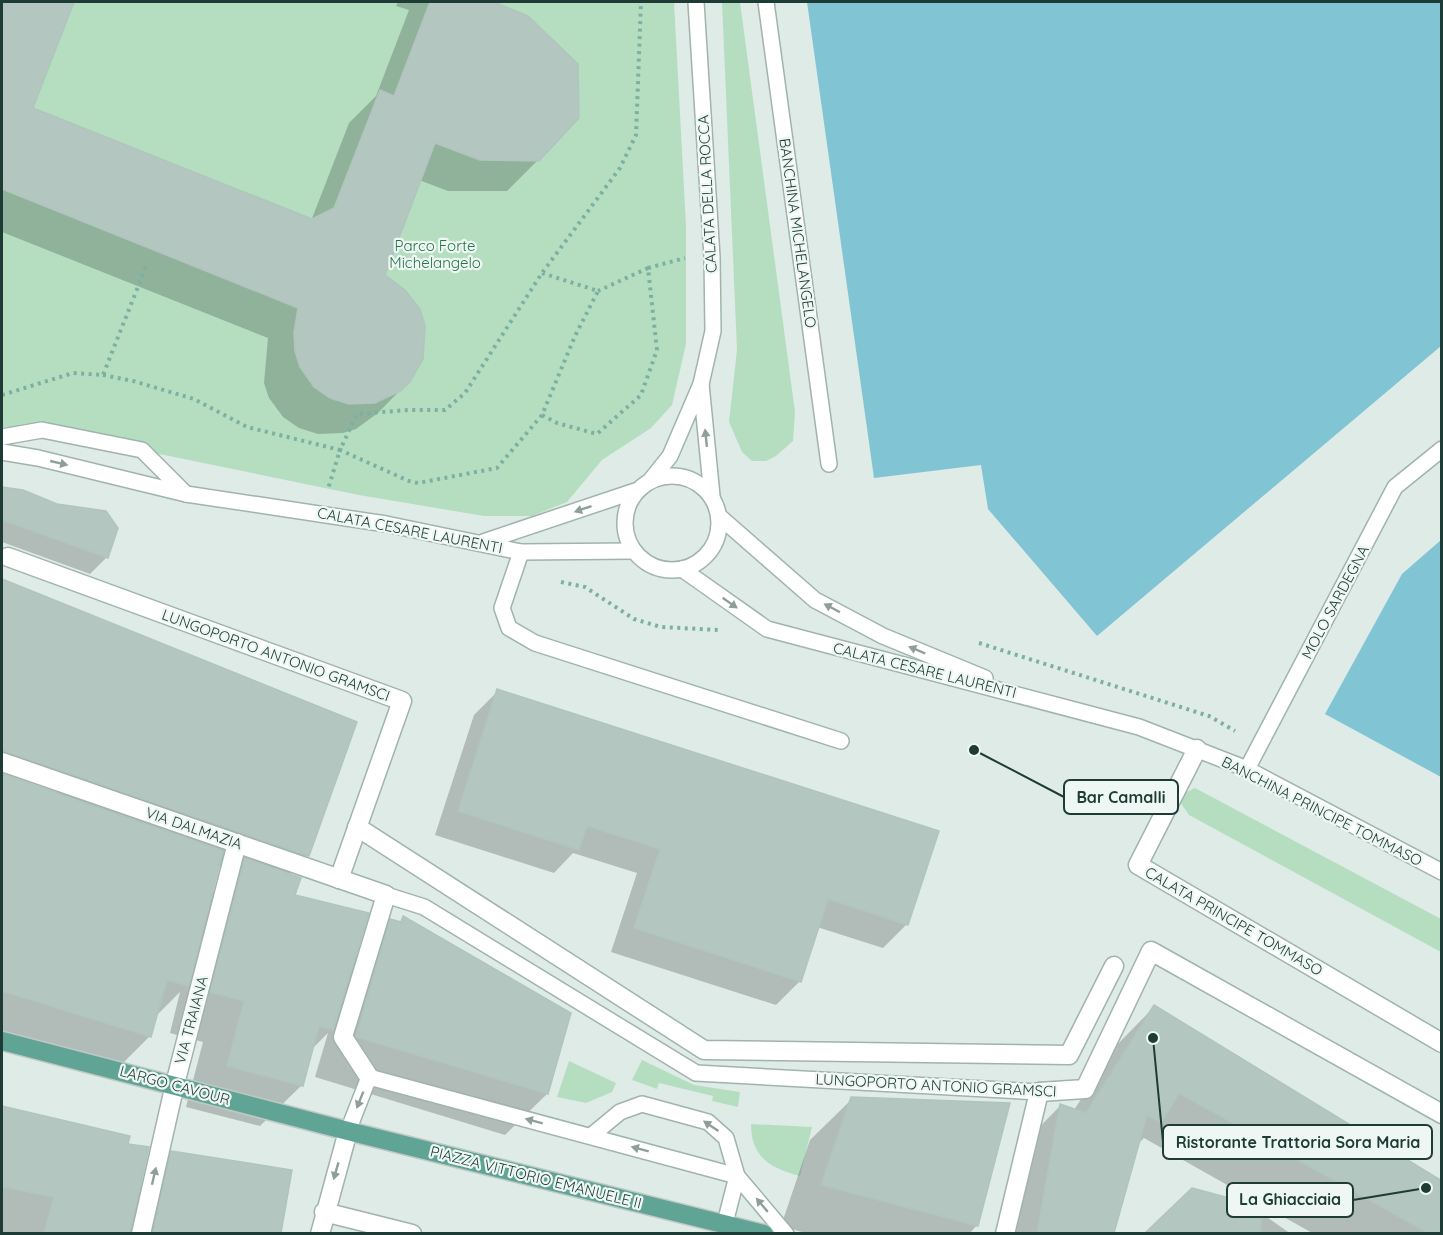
<svg xmlns="http://www.w3.org/2000/svg" width="1443" height="1235" viewBox="0 0 1443 1235" font-family="Quicksand,sans-serif">
	<style>
		.green { fill: #b5dec1 }
		.water { fill: #81c5d5 }
		.shadow { fill: #0003; fill-rule: evenodd }
		.building { fill: #b3c6bf; stroke: #b0c5bd; stroke-width: 1.5 }
		.lines { fill: none; stroke-linecap: round; stroke-linejoin: round }
		.service-casing { stroke: #a1b3ad; stroke-width: 18 }
		.pedestrian-casing { stroke: #a1b3ad; stroke-width: 21 }
		.minor-casing { stroke: #a1b3ad; stroke-width: 21 }
		.primary-casing { stroke: #c0c8c6; stroke-width: 21 }
		.path { stroke: #7cb1a2; stroke-width: 4; stroke-dasharray: 3 4.5; stroke-linecap: butt }
		.service { stroke: #fff; stroke-width: 15 }
		.pedestrian { stroke: #fff; stroke-width: 18 }
		.minor { stroke: #fff; stroke-width: 18 }
		.primary { stroke: #5fa494; stroke-width: 18 }
		.oneway { fill: #8e9e9a }
		.labels { text-anchor: middle; dominant-baseline: central; stroke-width: 4.5; stroke-linejoin: round; paint-order: stroke }
		.street-label { font-size: 15px; fill: #1e3c35; stroke: #eef7f3 }
		.park-label { font-size: 15px; fill: #257547; stroke: #eef7f3 }
		.leader { fill: none; stroke: #1e3c35; stroke-width: 2 }
		.callout-dot { fill: #1e3c35; stroke: #eef7f3; stroke-width: 2 }
		.callout { fill: #eef7f3; stroke: #1e3c35; stroke-width: 2 }
		.callout-label { font-size: 16px; text-anchor: middle; font-weight: bold; fill: #1e3c35 }
	</style>
	<rect width="100%" height="100%" fill="#deebe6"/>
	<g class="green">
		<path d="M2 2H674L686 226V344L672 405 651 428 602 460 567 502 532 516H484L359 495 57 433 2 427Z"/>
		<path d="M722 2H740L795 412 793 441 776 456 766 461H752L742 452 729 422 737 350Z"/>
		<path d="M1195 788 1441 919V952L1189 815 1180 802V795Z"/>
		<path d="M642 1060 694 1085 740 1092 738 1107 712 1101 713 1096 659 1083 657 1089 632 1080Z"/>
		<path d="M569 1061 616 1083 612 1092 586 1103 557 1097Z"/>
		<path d="M751 1124 812 1127 800 1176C771 1168 751 1158 751 1124Z"/>
	</g>
	<g class="water">
		<path d="M807 2H1441V346L1097 636 988 509 981 465 874 478Z"/>
		<path d="M1441 540V777L1325 714 1402 574Z"/>
	</g>
	<g class="shadow">
		<path d="M2 2H72L31 109 311 221 349 123 376 96 409 10 396 6 398 2H491L527 17 538 160 507 191H448L419 180 383 275 424 326 422 359 409 381 378 413 356 429 343 433 318 434 299 428 283 417 269 398 264 383 268 338 2 232Z"/>
		<path d="M2 489 23 491 57 505 106 512 117 528 107 557 90 574 2 542Z"/>
		<path d="M2 580 355 723 308 856 289 875 293 896 354 958 391 921 399 923 403 918 547 1094 505 1135 315 1077 328 1033 311 1050 302 1085 260 1126 186 1107 203 1042 170 1033 180 992 156 1016 150 1036 119 1067 2 1031V783L5 780 54 794 70 778 2 769ZM218 866 233 872 211 894Z"/>
		<path d="M498 691 907 924 883 948 817 927 800 981 776 1005 611 952 637 873 573 853 554 873 435 835 474 715Z"/>
		<path d="M1154 1007 1442 1221 1434 1234H1314L1144 1138 1137 1145 1112 1234H1004L1019 1148 1060 1106 1074 1110 1113 1049Z"/>
		<path d="M852 1099 977 1225 969 1234H809L781 1226 810 1140Z"/>
		<path d="M2 1107 128 1137 102 1234H2Z"/>
		<path d="M174 1152 290 1171 279 1234H124L132 1194Z"/>
		<path d="M1193 1190 1261 1213 1291 1234H1147Z"/>
	</g>
	<g class="building">
		<path d="M2 2H74L33 108 312 219 334 208 380 90 394 96 430 2H494L528 16 578 64 579 118 539 161 480 160 435 143 385 275 405 290 420 309 425 326 423 359 410 382 400 391 375 403 349 404 330 398 314 387 300 367 295 351 294 332 298 308 2 189Z"/>
		<path d="M2 487 23 490 57 504 106 511 118 528 108 558 2 520Z"/>
		<path d="M2 579 357 722 309 856 2 751Z"/>
		<path d="M497 689 939 831 908 925 828 899 801 982 634 928 660 849 587 826 579 850 458 811Z"/>
		<path d="M2 774 223 851 189 986 167 980 151 1037 2 991Z"/>
		<path d="M245 858 301 878 295 895 369 913 333 1030 319 1026 303 1086 227 1066 244 1001 210 992Z"/>
		<path d="M403 916 571 1013 548 1094 356 1037 390 919 401 922Z"/>
		<path d="M1154 1005 1442 1181V1233H1428L1179 1093 1161 1123 1147 1115 1114 1233H1037L1060 1104 1086 1113Z"/>
		<path d="M851 1097 1010 1103 978 1226 821 1185Z"/>
		<path d="M2 1106 130 1136 128 1144 149 1147 130 1233H44L54 1197 2 1187Z"/>
		<path d="M171 1151 292 1170 281 1233H153Z"/>
		<path d="M1192 1188 1263 1207 1260 1233H1145Z"/>
	</g>
	<g class="lines">
		<g class="service-casing">
			<g id="service">
				<path d="M696 2 712 257 713 331 701 384"/>
				<path d="M766 2 829 464"/>
				<path d="M2 437 42 430 142 450 186 494 38 458 2 452"/>
				<circle cx="672" cy="523" r="47"/>
				<path d="M650 481 670 456 701 384 712 496"/>
				<path d="M186 494 386 524 521 552 634 551"/>
				<path d="M720 517 815 600 883 636 985 678"/>
				<path d="M483 542 638 490"/>
				<path d="M521 552 502 608 509 628 535 643 841 741"/>
				<path d="M682 569 767 629 1139 727 1247 769 1442 872"/>
				<path d="M1247 769 1395 487 1442 449"/>
				<path d="M386 895 424 907 696 1073 1039 1092"/>
				<path d="M348 1131 369 1077 737 1176"/>
				<path d="M591 1136 620 1112 642 1104 708 1122 726 1138 737 1176 725 1223"/>
				<path d="M737 1176 786 1234"/>
			</g>
		</g>
		<g class="pedestrian-casing">
			<g id="pedestrian">
				<path d="M8 557 402 701 339 879"/>
				<path d="M1197 749 1138 865 1442 1043"/>
				<path d="M357 827 704 1050 1069 1055 1114 966"/>
				<path d="M1039 1092 1085 1089 1151 951 1442 1114"/>
			</g>
		</g>
		<g class="minor-casing">
			<g id="minor">
				<path d="M2 762 386 895 343 1037 369 1077"/>
				<path d="M324 1212 412 1234"/>
				<path d="M141 1234 175 1084 237 843"/>
				<path d="M320 1234 348 1131"/>
				<path d="M1005 1234 1039 1092"/>
			</g>
		</g>
		<g class="primary-casing">
			<path id="primary" d="M2 1041 348 1131 764 1234"/>
		</g>
		<g class="path">
			<path d="M648 268 685 258"/>
			<path d="M542 273 598 291 575 336 542 415 497 468 418 483 409 481 340 450 357 414 408 410H445L465 393 542 273 620 168 636 135 641 2"/>
			<path d="M103 375 133 381 194 399 247 427 340 450 328 489"/>
			<path d="M2 395 73 373 103 375 147 264"/>
			<path d="M542 415 557 423 597 434 641 395 657 350 648 268 598 291"/>
			<path d="M561 582 585 587 634 619 661 627 719 630"/>
			<path d="M979 643 1209 716 1235 731"/>
		</g>
		<use href="#service" class="service"/>
		<use href="#pedestrian" class="pedestrian"/>
		<use href="#minor" class="minor"/>
		<use href="#primary" class="primary"/>
	</g>
	<defs><path id="oneway-solid" d="M-6-.8H1V-3.2L6.5 0L1 3.2V.8H-6Z" transform="scale(1.5)"/></defs>
	<g class="oneway">
		<use href="#oneway-solid" transform="translate(706 438) rotate(-96)"/>
		<use href="#oneway-solid" transform="translate(59 463) rotate(13)"/>
		<use href="#oneway-solid" transform="translate(583 509) rotate(161)"/>
		<use href="#oneway-solid" transform="translate(730 603) rotate(35)"/>
		<use href="#oneway-solid" transform="translate(832 608) rotate(-152)"/>
		<use href="#oneway-solid" transform="translate(917 650) rotate(-157)"/>
		<use href="#oneway-solid" transform="translate(360 1100) rotate(112)"/>
		<use href="#oneway-solid" transform="translate(534 1121) rotate(-165)"/>
		<use href="#oneway-solid" transform="translate(711 1126) rotate(-146)"/>
		<use href="#oneway-solid" transform="translate(640 1149) rotate(-165)"/>
		<use href="#oneway-solid" transform="translate(336 1171) rotate(106)"/>
		<use href="#oneway-solid" transform="translate(154 1176) rotate(-77)"/>
		<use href="#oneway-solid" transform="translate(762 1205) rotate(-130)"/>
	</g>
	<g class="labels">
		<g class="street-label">
			<text transform="translate(707 194) rotate(-93)">CALATA DELLA ROCCA</text>
			<text transform="translate(798 233) rotate(82)">BANCHINA MICHELANGELO</text>
			<text transform="translate(410 530) rotate(11)">CALATA CESARE LAURENTI</text>
			<text transform="translate(1335 602) rotate(-62)">MOLO SARDEGNA</text>
			<text transform="translate(276 655) rotate(20)">LUNGOPORTO ANTONIO GRAMSCI</text>
			<text transform="translate(925 670) rotate(14)">CALATA CESARE LAURENTI</text>
			<text transform="translate(1322 811) rotate(27)">BANCHINA PRINCIPE TOMMASO</text>
			<text transform="translate(194 828) rotate(19)">VIA DALMAZIA</text>
			<text transform="translate(1234 921) rotate(30)">CALATA PRINCIPE TOMMASO</text>
			<text transform="translate(191 1020) rotate(-75)">VIA TRAIANA</text>
			<text transform="translate(175 1085) rotate(15)">LARGO CAVOUR</text>
			<text transform="translate(936 1085) rotate(3)">LUNGOPORTO ANTONIO GRAMSCI</text>
			<text transform="translate(536 1177) rotate(14)">PIAZZA VITTORIO EMANUELE II</text>
		</g>
		<g class="park-label">
			<text x="435" y="245">Parco Forte<tspan x="435" dy="17">Michelangelo</tspan></text>
		</g>
	</g>
	<path class="leader" d="M974 750L1064 797M1153 1038L1163 1142M1426 1188L1353 1200"/>
	<g class="callout-dot">
		<circle cx="974" cy="750" r="6"/>
		<circle cx="1153" cy="1038" r="6"/>
		<circle cx="1426" cy="1188" r="6"/>
	</g>
	<g class="callout">
		<rect x="1064" y="780" width="114" height="34" rx="6"/>
		<rect x="1163" y="1125" width="269" height="34" rx="6"/>
		<rect x="1227" y="1183" width="126" height="34" rx="6"/>
	</g>
	<g class="callout-label">
		<text x="1121" y="803">Bar Camalli</text>
		<text x="1298" y="1148">Ristorante Trattoria Sora Maria</text>
		<text x="1290" y="1205">La Ghiacciaia</text>
	</g>
	<rect width="1443" height="1235" fill="none" stroke="#1e3c35" stroke-width="6"/>
</svg>
